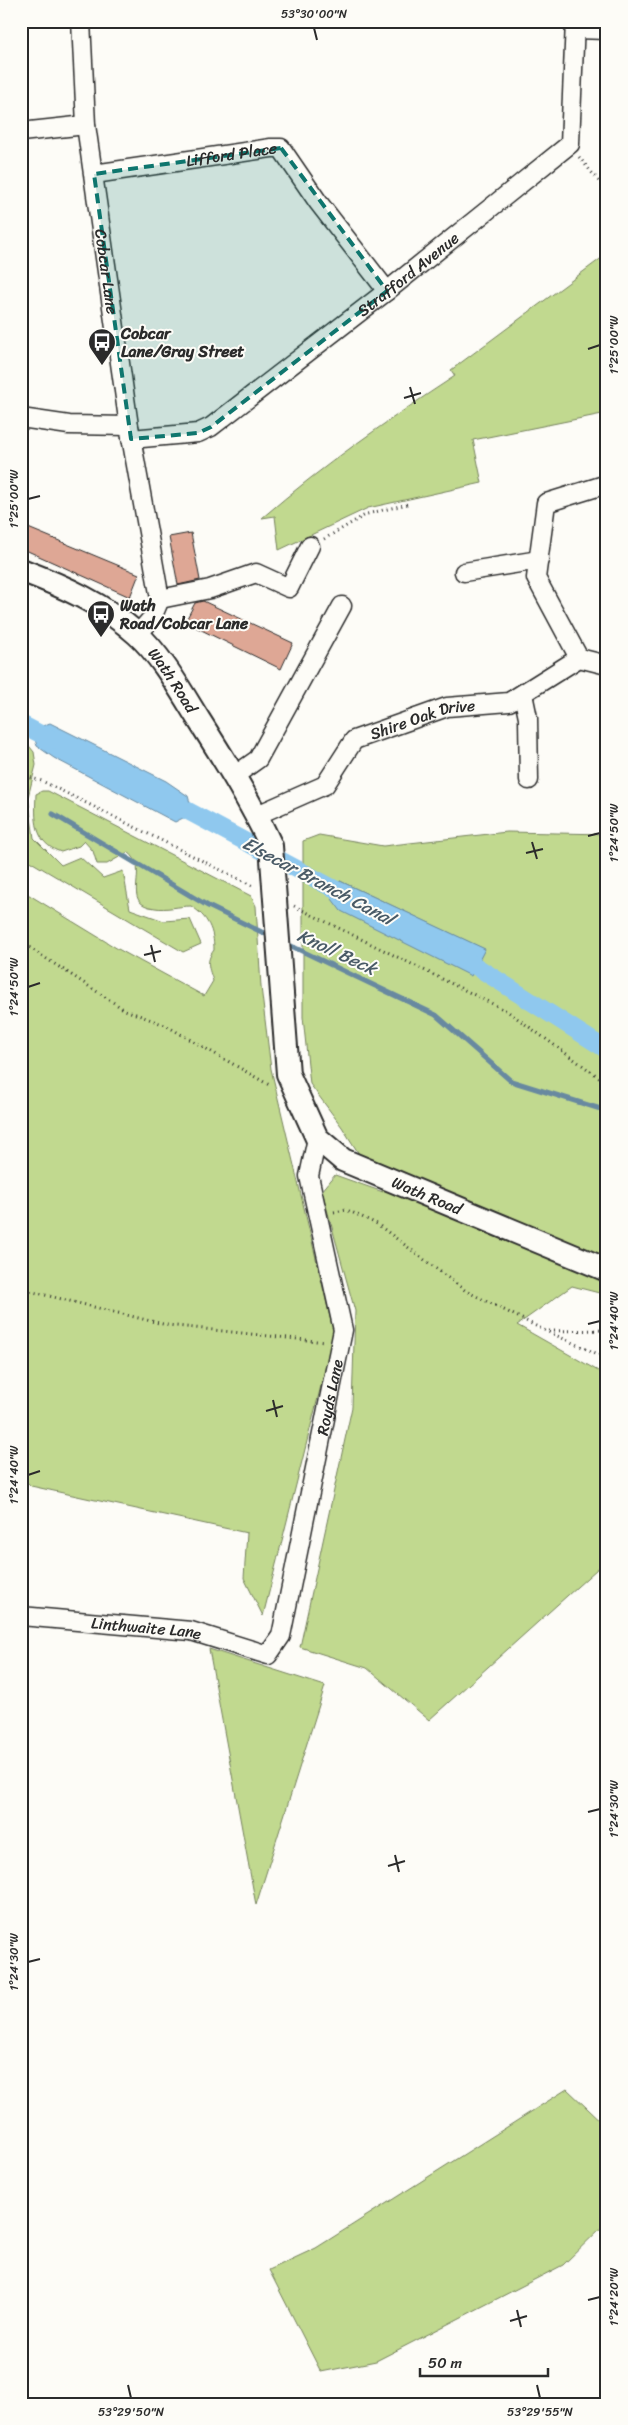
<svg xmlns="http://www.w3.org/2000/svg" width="628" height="2425" viewBox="0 0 628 2425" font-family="Sriracha,sans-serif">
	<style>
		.green { fill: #c1d98f; stroke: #76825d; fill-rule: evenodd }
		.water { fill: #8fc8ee; stroke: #6789a0 }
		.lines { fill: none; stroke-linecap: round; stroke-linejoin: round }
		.stream { stroke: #6789a0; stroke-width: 5 }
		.canal { stroke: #8fc8ee; stroke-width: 18 }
		.building { fill: #dea795; stroke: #2b2b2b }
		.minor-casing { stroke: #2b2b2b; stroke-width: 21 }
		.major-casing { stroke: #2b2b2b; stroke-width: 26 }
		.path { stroke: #2b2b2b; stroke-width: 3; stroke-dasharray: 1 4; stroke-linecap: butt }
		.minor { stroke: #fdfcf7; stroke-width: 18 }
		.major { stroke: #fdfcf7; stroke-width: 22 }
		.marked { fill: #0f766e; fill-opacity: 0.2; stroke: #0f766e; stroke-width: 4; stroke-dasharray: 10 6; stroke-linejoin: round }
		.ticks { fill: none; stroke: #2b2b2b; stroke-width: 2 }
		.labels { text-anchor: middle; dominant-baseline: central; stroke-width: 4; stroke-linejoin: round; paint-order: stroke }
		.street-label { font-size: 16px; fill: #2b2b2b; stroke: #fdfcf7 }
		.poi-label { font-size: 16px; font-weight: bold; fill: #2b2b2b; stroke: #fdfcf7; text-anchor: start }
		.water-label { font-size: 18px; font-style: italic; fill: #495a66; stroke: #fdfcf7 }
		.neatline { fill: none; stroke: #2b2b2b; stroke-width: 2 }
		.ticks-label { font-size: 12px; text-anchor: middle; fill: #2b2b2b }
	</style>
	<rect width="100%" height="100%" fill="#fdfcf7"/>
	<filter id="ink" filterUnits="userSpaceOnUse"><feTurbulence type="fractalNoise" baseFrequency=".02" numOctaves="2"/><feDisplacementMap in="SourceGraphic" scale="10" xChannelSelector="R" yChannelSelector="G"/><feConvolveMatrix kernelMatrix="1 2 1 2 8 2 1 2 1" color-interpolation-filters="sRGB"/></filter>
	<g filter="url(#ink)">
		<g class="green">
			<path d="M607 254V413L473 440 482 483 368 508 279 550 275 516 262 518C322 466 388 420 455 376L451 370Z"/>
			<path d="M21 736 34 752 36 765 28 797 34 838 61 865 80 857 103 878 123 871 130 909 164 921 190 919 201 944 183 952 21 856Z"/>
			<path d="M42 791H48L251 896 256 906 261 987 271 1069 334 1334 263 1616 244 1578 247 1533 31 1486 21 1476V911L26 913 21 907V890L118 949 204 996 213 981C209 968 205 962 214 950 214 930 208 917 191 906 179 906 166 910 155 908 118 904 152 869 128 852L107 864H97L93 851 84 841 79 846 61 852C33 843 35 818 36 794Z"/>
			<path d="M507 832 607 834V1295L572 1286 517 1325 607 1376V1560L429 1720 367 1668 300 1647 352 1407 355 1311 322 1191 335 1175 383 1192 342 1127 310 1084 303 1017V841L319 835 383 846ZM340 881 484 949 471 975Z"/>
			<path d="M209 1649 325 1686 256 1905Z"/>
			<path d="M567 2089 607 2127V2222L563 2265 376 2361 321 2372 269 2270 316 2248Z"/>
		</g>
		<g class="water">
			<path d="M50 723 166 781 188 796 193 813 175 822 54 758 37 746 32 730Z"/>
			<path d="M340 881 485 949 471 976 341 911 329 895Z"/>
		</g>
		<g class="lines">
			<g class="stream">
				<path d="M53 814 208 906 272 937"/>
				<path d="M285 943 436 1015 511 1081 607 1111"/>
			</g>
			<g class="canal">
				<path d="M21 724 52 740"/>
				<path d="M173 803 355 900"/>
				<path d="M455 953 607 1050"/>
			</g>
		</g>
		<g class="building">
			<path d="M21 525 139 574 130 597 21 548Z"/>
			<path d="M191 533 200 580 178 585 169 537Z"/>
			<path d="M203 601 293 643 281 669 185 622 195 603Z"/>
		</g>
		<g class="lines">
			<g class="minor-casing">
				<g id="minor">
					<path id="s1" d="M81 21 86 125 129 426 160 599 152 618 138 634"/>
					<path d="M575 29 607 30"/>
					<path d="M21 132 86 125"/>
					<path id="s2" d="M94 174 271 148H281L318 202 387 291"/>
					<path d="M21 418 69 425 129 426"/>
					<path id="s3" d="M131 439 198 433 211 427 387 291 570 144 575 21"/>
					<path d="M464 572 539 560"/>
					<path d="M160 599 210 589 256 573 289 588 310 546"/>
					<path d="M579 658 536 578 546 503 607 484"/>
					<path d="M523 694 528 718 529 780"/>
					<path d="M234 776 258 759 342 606"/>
					<path id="s4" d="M257 815 325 785 354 740 447 707 509 702 579 658 607 665"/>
					<path id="s5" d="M21 1616 191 1631 268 1655 281 1636 343 1330 309 1176 317 1138"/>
				</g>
			</g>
			<g class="major-casing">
				<g id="major">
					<path id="s6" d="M21 570C63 586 104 604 137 634 161 655 182 693 199 720 225 761 251 802 271 846L288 1074 317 1138 343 1160 607 1270"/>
				</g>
			</g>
			<g class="path">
				<path d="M579 157 607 191"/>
				<path d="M324 539 367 514 408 504"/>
				<path d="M21 775 42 781 255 887"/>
				<path d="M294 906 507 1011 607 1083"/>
				<path d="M21 942 125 1010 165 1025 271 1086"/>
				<path d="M334 1212 347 1210 377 1224 466 1291 546 1331 607 1358"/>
				<path d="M21 1289 167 1325 325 1342"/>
				<path d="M549 1331 607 1330"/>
			</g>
			<use href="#minor" class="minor"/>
			<use href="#major" class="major"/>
		</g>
	</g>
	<path class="marked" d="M281 148 387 291 211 427 198 433 131 439 94 174Z"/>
	<path class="ticks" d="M314 28 317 40M588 349 600 345M410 387 415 404M404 398 421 393M28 499 40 496M588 836 600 833M532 842 537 859M526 853 543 849M151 945 155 962M144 955 161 951M28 987 40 983M588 1324 600 1321M273 1400 277 1417M266 1411 283 1406M28 1475 40 1471M588 1812 600 1809M395 1855 399 1872M388 1866 405 1861M28 1962 40 1959M588 2300 600 2297M517 2310 521 2327M510 2321 527 2316M128 2385 131 2398M537 2385 540 2398"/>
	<defs>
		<g id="bus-pin" transform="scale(1.4375)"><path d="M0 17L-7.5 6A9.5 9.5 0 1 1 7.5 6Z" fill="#2b2b2b" stroke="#fdfcf7"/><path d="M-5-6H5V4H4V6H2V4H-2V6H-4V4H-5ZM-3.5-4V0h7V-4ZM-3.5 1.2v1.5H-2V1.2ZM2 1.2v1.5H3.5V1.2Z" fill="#fff"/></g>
	</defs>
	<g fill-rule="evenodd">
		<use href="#bus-pin" x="102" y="342"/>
		<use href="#bus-pin" x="101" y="614"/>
	</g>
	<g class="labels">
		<g class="street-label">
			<text stroke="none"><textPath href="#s2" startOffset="139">Lifford Place</textPath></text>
			<text stroke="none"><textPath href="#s1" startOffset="252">Cobcar Lane</textPath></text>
			<text stroke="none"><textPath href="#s3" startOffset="331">Strafford Avenue</textPath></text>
			<text stroke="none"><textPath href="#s6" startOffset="192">Wath Road</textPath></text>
			<text stroke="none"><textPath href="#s4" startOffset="200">Shire Oak Drive</textPath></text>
			<text stroke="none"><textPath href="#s6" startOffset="809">Wath Road</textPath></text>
			<text stroke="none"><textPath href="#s5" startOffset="518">Royds Lane</textPath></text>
			<text stroke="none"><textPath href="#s5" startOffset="126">Linthwaite Lane</textPath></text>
		</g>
		<g class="poi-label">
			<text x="121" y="333">Cobcar<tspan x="121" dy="18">Lane/Gray Street</tspan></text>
			<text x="120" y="605">Wath<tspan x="120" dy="18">Road/Cobcar Lane</tspan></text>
		</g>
		<g class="water-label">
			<text transform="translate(318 881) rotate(28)">Elsecar Branch Canal</text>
			<text transform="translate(337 952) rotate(25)">Knoll Beck</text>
		</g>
	</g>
	<rect width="628" height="2425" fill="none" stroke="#fdfcf7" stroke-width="55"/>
	<path d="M420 2368v8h128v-8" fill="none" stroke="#2b2b2b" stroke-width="2.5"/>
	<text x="428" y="2368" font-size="15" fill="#2b2b2b" stroke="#fdfcf7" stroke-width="4" paint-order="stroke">50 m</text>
	<rect x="28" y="28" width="572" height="2370" class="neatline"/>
	<g class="ticks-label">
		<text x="314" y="18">53°30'00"N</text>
		<text transform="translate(614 345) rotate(-90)" y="4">1°25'00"W</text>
		<text transform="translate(14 499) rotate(-90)" y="4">1°25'00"W</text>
		<text transform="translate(614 833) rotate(-90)" y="4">1°24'50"W</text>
		<text transform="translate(14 987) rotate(-90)" y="4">1°24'50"W</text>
		<text transform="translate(614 1321) rotate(-90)" y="4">1°24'40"W</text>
		<text transform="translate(14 1475) rotate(-90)" y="4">1°24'40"W</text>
		<text transform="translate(614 1809) rotate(-90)" y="4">1°24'30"W</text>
		<text transform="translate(14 1962) rotate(-90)" y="4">1°24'30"W</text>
		<text transform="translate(614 2297) rotate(-90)" y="4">1°24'20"W</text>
		<text x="131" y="2416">53°29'50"N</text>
		<text x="540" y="2416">53°29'55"N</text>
	</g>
</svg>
